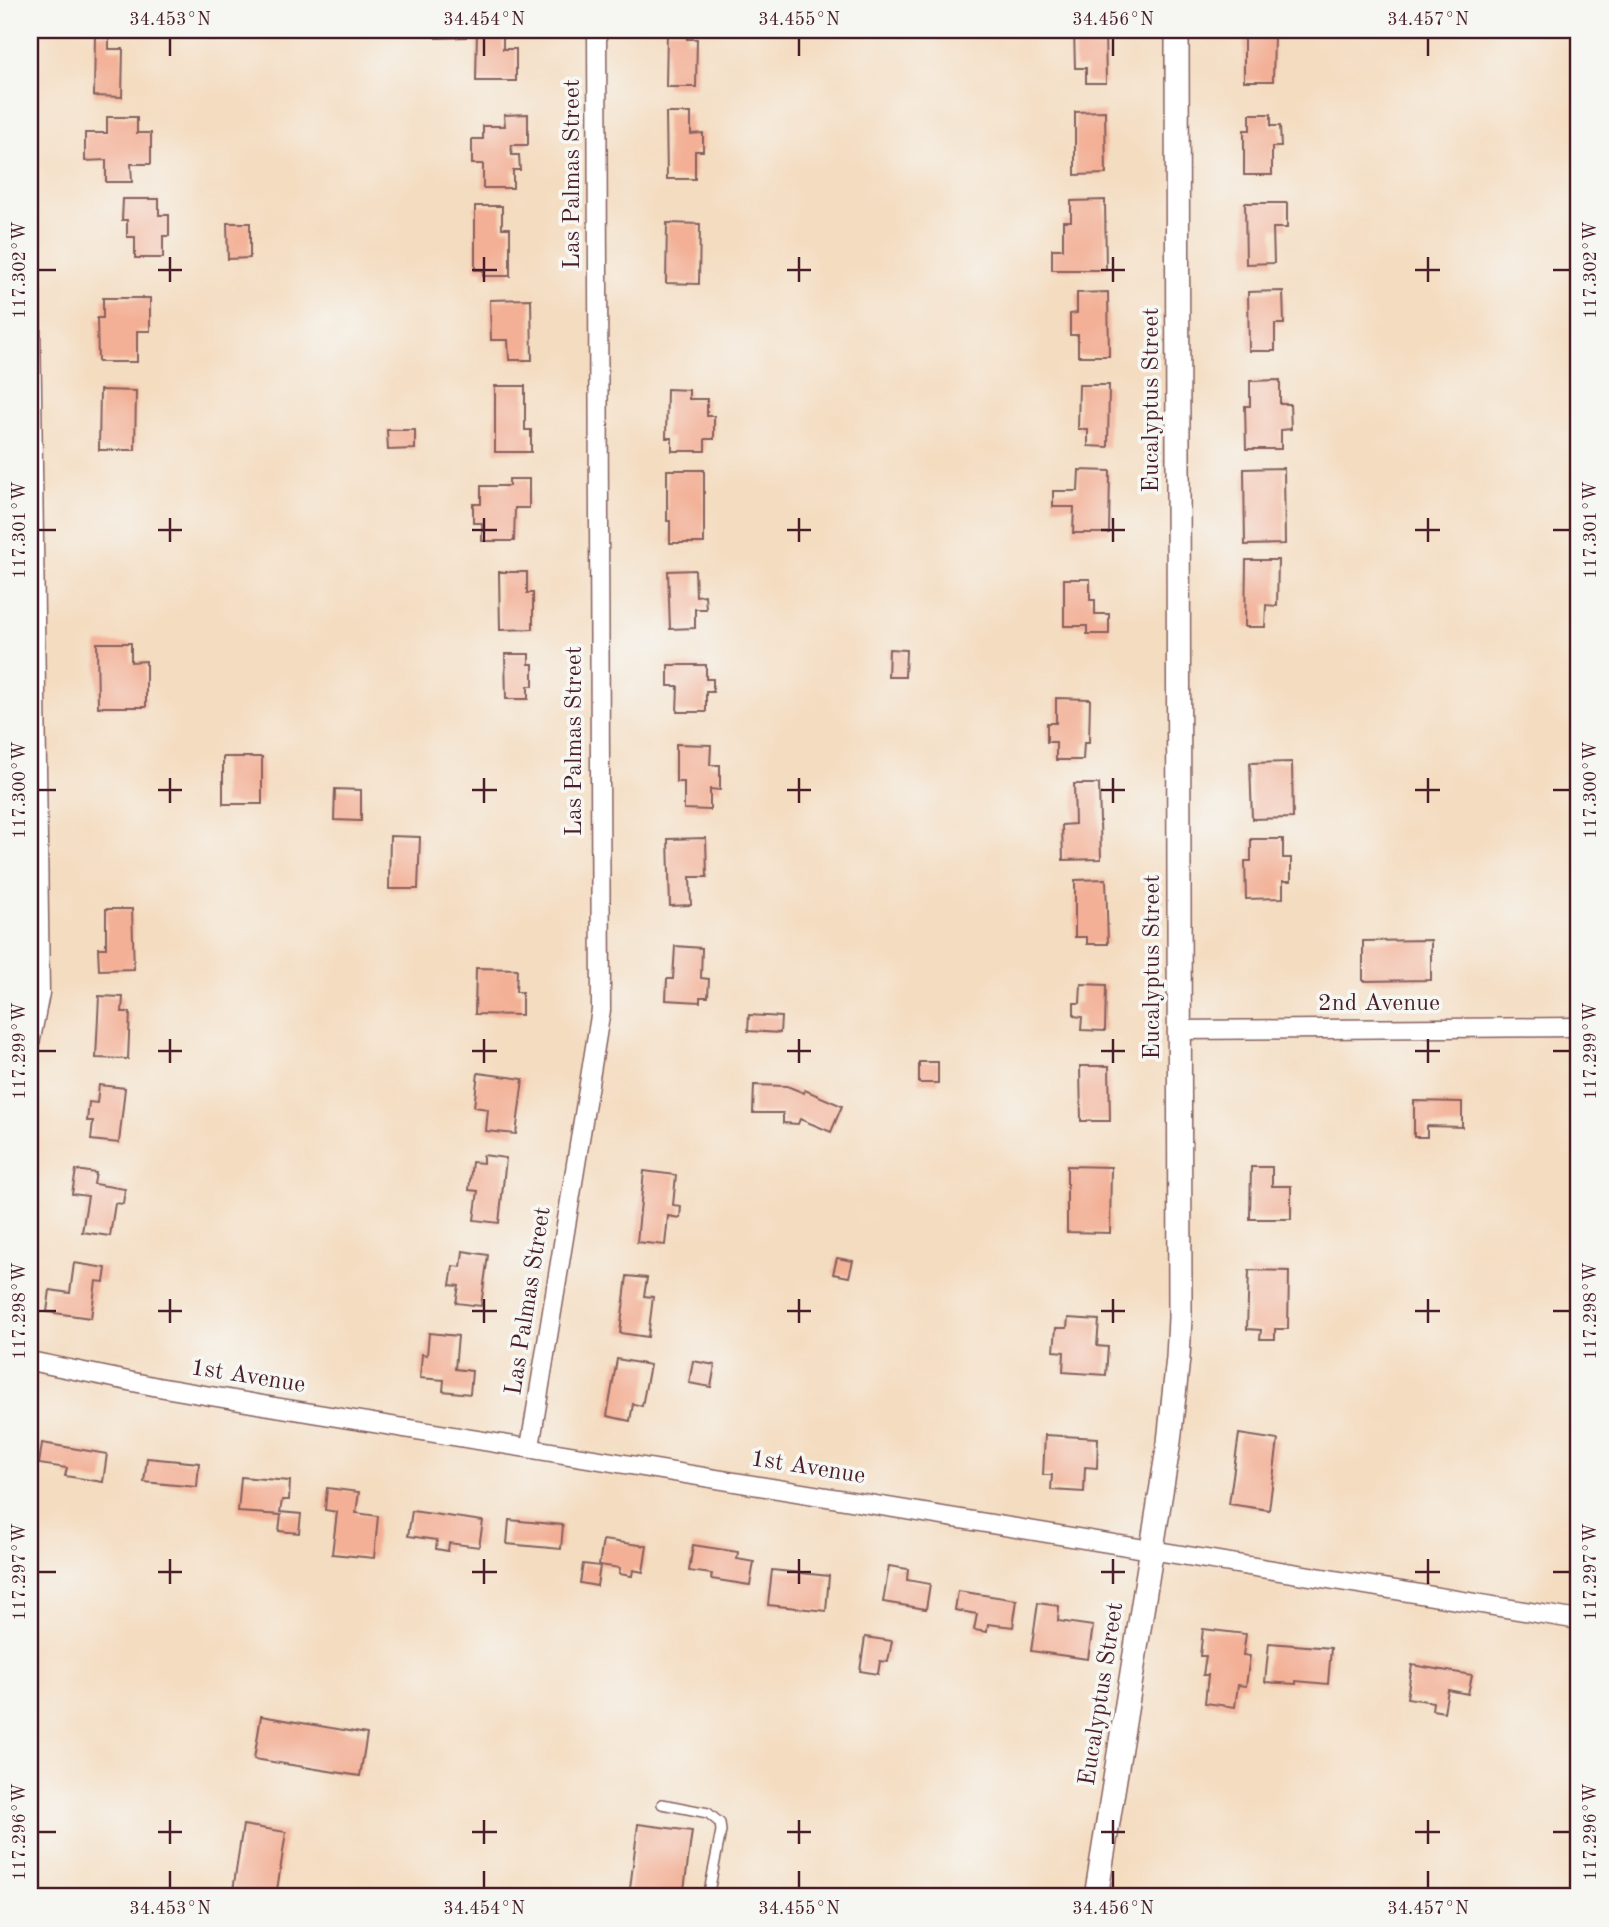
<svg xmlns="http://www.w3.org/2000/svg" width="1609" height="1927" viewBox="0 0 1609 1927" font-family="'Old Standard TT',serif">
	<style>
		.building { fill: #f3b096 }
		.lines { fill: none; stroke-linecap: round; stroke-linejoin: round }
		.service-casing { stroke: #86615f; stroke-width: 12 }
		.minor-casing { stroke: #86615f; stroke-width: 21 }
		.secondary-casing { stroke: #86615f; stroke-width: 26 }
		.service { stroke: #fff; stroke-width: 9 }
		.minor { stroke: #fff; stroke-width: 18 }
		.secondary { stroke: #fff; stroke-width: 23 }
		.ticks { fill: none; stroke: #4a1f2b; stroke-width: 2.5 }
		.labels { text-anchor: middle; dominant-baseline: central; stroke-width: 7; stroke-linejoin: round; paint-order: stroke }
		.street-label { font-size: 24px; fill: #4a1f2b; stroke: #f6f6f2 }
		.neatline { fill: none; stroke: #4a1f2b; stroke-width: 2.5 }
		.ticks-label { font-size: 18px; text-anchor: middle; fill: #4a1f2b }
	</style>
	<rect width="100%" height="100%" fill="#f6f6f2"/>
	<filter id="ink" filterUnits="userSpaceOnUse"><feTurbulence type="fractalNoise" baseFrequency=".0143" numOctaves="2"/><feDisplacementMap in="SourceGraphic" scale="14" xChannelSelector="R" yChannelSelector="G"/><feConvolveMatrix kernelMatrix="1 2 1 2 8 2 1 2 1" color-interpolation-filters="sRGB"/></filter>
	<filter id="wash" filterUnits="userSpaceOnUse"><feTurbulence type="fractalNoise" baseFrequency=".00686" numOctaves="4" result="noise"/><feDisplacementMap in="SourceGraphic" scale="28" xChannelSelector="R" yChannelSelector="G"/><feGaussianBlur stdDeviation="1.57" result="paint"/><feColorMatrix in="noise" values="0 0 0 0 0 0 0 0 0 0 0 0 0 0 0 0 0 1.4 0 .05"/><feComposite in="paint" operator="in"/></filter>
	<g filter="url(#wash)">
		<rect width="100%" height="100%" fill="#f4dcc0"/>
		<g id="blocks">
			<g class="building">
				<path d="M435 30H465L466 37 436 38Z"/>
				<path d="M477 30H503V49H516V81H476Z"/>
				<path d="M667 30H687V39H697L696 87H666Z"/>
				<path d="M1074 30H1105L1106 83H1086V68H1075Z"/>
				<path d="M1244 30H1265V35L1274 36 1273 81H1244Z"/>
				<path d="M95 34H109V49H123L122 97 94 96Z"/>
				<path d="M1105 111 1106 174 1075 175V112Z"/>
				<path d="M666 113H691V134L703 133V151H695V179H667Z"/>
				<path d="M528 114V145H511L512 155H519L520 170H513V188H483V164H472V139H483V126H505L504 115Z"/>
				<path d="M1250 114H1271V126H1280L1281 147H1272V175H1244V130H1250Z"/>
				<path d="M107 117H137V133H151V164H131L132 182H106V160L85 161V133H107Z"/>
				<path d="M123 199H159V215H169V236H163V258H135V237H127V220H122Z"/>
				<path d="M1105 200 1106 270H1052V249H1063V221H1071V201Z"/>
				<path d="M1245 203H1287V228H1273L1274 263 1246 264Z"/>
				<path d="M475 206H502V228H510V276H483V270H475Z"/>
				<path d="M227 223H250V258L228 259Z"/>
				<path d="M667 223 700 224 699 284 666 283Z"/>
				<path d="M1283 291 1284 324H1275V351H1249L1248 292Z"/>
				<path d="M1108 292 1109 356H1078V335H1070V314L1077 313V293Z"/>
				<path d="M103 298H150V331H137V362H98L97 318H103Z"/>
				<path d="M531 299 532 360H509L508 340H491L490 300Z"/>
				<path d="M1280 380V404H1290L1291 429 1281 430V449H1246L1245 406H1250V381Z"/>
				<path d="M1079 385H1109L1108 447 1088 446V429H1078Z"/>
				<path d="M495 386H525V430H531V452H495Z"/>
				<path d="M667 389 689 390V399H707V416H714V439H705V451H672V438H666Z"/>
				<path d="M100 390 136 391 135 450H99Z"/>
				<path d="M387 430H415V449L388 450Z"/>
				<path d="M1284 468 1285 544 1245 545 1244 469Z"/>
				<path d="M667 470H704V543H670V521H667Z"/>
				<path d="M1079 470 1110 471 1109 533H1073L1074 507H1053V491H1078Z"/>
				<path d="M509 479H529V508H515L514 541H482V523H473V504H481V486H509Z"/>
				<path d="M1246 560H1278L1277 606 1266 605 1265 627H1245Z"/>
				<path d="M695 570 696 596 705 595 706 609H695V628L670 629 668 571Z"/>
				<path d="M499 572H527V593H533V629L500 630Z"/>
				<path d="M1064 579H1090V600H1095V614H1109V634H1087V626H1064Z"/>
				<path d="M97 643H131V662L146 661V707H98Z"/>
				<path d="M889 649 906 650 905 677H888Z"/>
				<path d="M505 654H529V664H533V686H528V699H506Z"/>
				<path d="M668 665H706V679H713V692H706V712H677L678 686H668Z"/>
				<path d="M1056 698 1090 699 1089 743H1084L1083 760H1056V742H1047V723H1056Z"/>
				<path d="M676 744 711 745 710 765H720V790L710 789V810L684 809V782H676Z"/>
				<rect x="223" y="757" width="39" height="47"/>
				<path d="M1292 762 1293 818 1252 819 1250 763Z"/>
				<path d="M1074 784H1099L1101 859 1063 860 1062 825 1075 824Z"/>
				<path d="M335 789 361 790V821L334 820Z"/>
				<path d="M390 836 420 837 418 889H389Z"/>
				<path d="M706 838 707 877H690L691 905 670 906 668 839Z"/>
				<path d="M1251 839H1283V858H1291V881H1283V898L1246 899 1245 861H1251Z"/>
				<path d="M1106 879 1108 944H1087V937H1075V880Z"/>
				<path d="M106 909H132L134 969 99 970 98 948H106Z"/>
				<path d="M1431 940V980L1363 981V941Z"/>
				<path d="M675 946 702 948 701 978 709 979 708 997H700V1002L666 1000 667 979H673Z"/>
				<path d="M476 968 517 969 516 992H522V1015L475 1014Z"/>
				<path d="M1081 984 1106 985 1105 1031 1081 1030 1082 1017 1074 1016V1003H1080Z"/>
				<path d="M99 996 123 997 122 1012H130L128 1059 96 1058Z"/>
				<path d="M749 1015 781 1017 780 1033 748 1031Z"/>
				<rect x="919" y="1062" width="19" height="21"/>
				<path d="M1080 1066H1109L1110 1121H1081Z"/>
				<path d="M478 1073 523 1079 516 1134 486 1131 488 1109 474 1107Z"/>
				<path d="M99 1085 125 1088 119 1143 91 1140 93 1121H87L89 1102 97 1103Z"/>
				<path d="M754 1085 787 1086 804 1093 805 1090 842 1106 831 1132 800 1119 798 1124 783 1123V1113H753Z"/>
				<path d="M1414 1101 1462 1102V1127L1427 1126V1137H1414Z"/>
				<path d="M483 1155 506 1158 499 1223 474 1220 478 1191 469 1190 472 1162 483 1163Z"/>
				<path d="M1067 1166 1111 1167 1110 1233 1067 1232Z"/>
				<path d="M1251 1167H1272V1186H1291V1219H1250Z"/>
				<path d="M76 1170 96 1173 94 1184 125 1189 123 1204 115 1203 110 1236 82 1232 88 1196 72 1194Z"/>
				<path d="M644 1171 676 1175 673 1205 681 1206 680 1218 668 1216 665 1245 637 1242Z"/>
				<path d="M463 1251 488 1255 481 1306 456 1303 459 1286 450 1285 453 1266 461 1267Z"/>
				<path d="M837 1258 853 1261 849 1277 833 1274Z"/>
				<path d="M74 1263 106 1268 104 1282 96 1281 91 1318 47 1312 50 1290 70 1293Z"/>
				<path d="M1249 1270 1289 1271 1288 1329H1275V1339H1260L1261 1330 1247 1329Z"/>
				<path d="M627 1276 647 1278 644 1296 653 1297 648 1337 620 1333Z"/>
				<path d="M1068 1318 1099 1320 1097 1346 1108 1347 1106 1375 1063 1372 1064 1352 1054 1351 1056 1328H1067Z"/>
				<path d="M429 1333 458 1336 455 1369 472 1371 470 1394 443 1391 444 1380 420 1378 422 1354 427 1355Z"/>
				<path d="M617 1359 650 1365 642 1406 633 1404 630 1421 607 1416Z"/>
				<path d="M693 1361 715 1365 711 1387 689 1383Z"/>
				<path d="M1239 1434 1278 1440 1269 1510 1229 1504Z"/>
				<path d="M1045 1435 1098 1438 1097 1468 1085 1467 1084 1492 1051 1490 1052 1475H1043Z"/>
				<path d="M42 1443 107 1454 103 1482 65 1476 67 1468 39 1464Z"/>
				<path d="M147 1458 199 1463 197 1487 144 1482Z"/>
				<path d="M241 1477 290 1481 289 1500H282L280 1512 301 1514 299 1533 279 1531 281 1515 238 1512Z"/>
				<path d="M327 1488 359 1492 356 1513 378 1516 374 1558 332 1554 337 1512 325 1510Z"/>
				<path d="M412 1511 483 1521 479 1547 449 1543 448 1551 436 1549 437 1540 408 1536Z"/>
				<path d="M509 1520 563 1525 561 1549 507 1544Z"/>
				<path d="M603 1540 647 1546 643 1572 633 1570 632 1576 619 1574 620 1568 599 1565Z"/>
				<path d="M693 1545 738 1552 737 1559 754 1562 750 1585 711 1579 712 1574 689 1571Z"/>
				<path d="M583 1564 600 1566 597 1586 580 1583Z"/>
				<path d="M889 1566 908 1569 907 1580 930 1584 926 1609 883 1602Z"/>
				<path d="M772 1570 829 1576 826 1611 768 1605Z"/>
				<path d="M958 1591 1017 1600 1013 1627 988 1624 987 1632 974 1630 977 1614 955 1610Z"/>
				<path d="M1038 1603 1059 1606 1058 1621 1093 1626 1088 1659 1031 1651Z"/>
				<path d="M1203 1629 1246 1634 1243 1655 1250 1656 1246 1686 1238 1685 1235 1707 1205 1703 1208 1675H1203L1206 1656H1200Z"/>
				<path d="M865 1637 892 1641 888 1662 880 1661 878 1674 860 1671Z"/>
				<path d="M1269 1643 1331 1648 1328 1684 1296 1681V1684L1265 1682Z"/>
				<path d="M1412 1665 1472 1675 1468 1694 1448 1690 1444 1712 1432 1710 1433 1702 1407 1698Z"/>
				<path d="M261 1716 367 1734 360 1776 254 1759Z"/>
				<path d="M638 1824 692 1831 683 1897H629Z"/>
				<path d="M243 1825 286 1832 276 1897H232Z"/>
			</g>
		</g>
	</g>
	<g filter="url(#ink)">
		<use href="#blocks" fill-opacity="0" stroke="#86615f" stroke-width="2"/>
		<g class="lines">
			<g class="service-casing">
				<path id="service" d="M662 1804 708 1813 720 1823 721 1831 708 1897"/>
			</g>
			<g class="minor-casing">
				<g id="minor">
					<path d="M30 243 40 993 30 1044"/>
					<path d="M1180 1030 1579 1027"/>
					<path d="M30 1361 158 1387 263 1405 1579 1620"/>
					<path d="M530 1447 601 1010 597 30"/>
				</g>
			</g>
			<g class="secondary-casing">
				<path id="secondary" d="M1096 1897 1169 1442 1178 1358 1180 1318 1177 30"/>
			</g>
			<use href="#service" class="service"/>
			<use href="#minor" class="minor"/>
			<use href="#secondary" class="secondary"/>
		</g>
	</g>
	<path class="ticks" d="M170 38V56M484 38V56M799 38V56M1113 38V56M1428 38V56M170 257V282M484 257V282M799 257V282M1113 257V282M1428 257V282M38 270H56M158 270H182M472 270H497M787 270H811M1101 270H1125M1415 270H1440M1553 270H1570M170 518V542M484 518V542M799 518V542M1113 518V542M1428 518V542M38 530H56M158 530H182M472 530H497M787 530H811M1101 530H1125M1415 530H1440M1553 530H1570M170 778V803M484 778V803M799 778V803M1113 778V803M1428 778V803M38 790H56M158 790H182M472 790H497M787 790H811M1101 790H1125M1415 790H1440M1553 790H1570M170 1039V1063M484 1039V1063M799 1039V1063M1113 1039V1063M1428 1039V1063M38 1051H56M158 1051H182M472 1051H497M787 1051H811M1101 1051H1125M1415 1051H1440M1553 1051H1570M170 1299V1323M484 1299V1323M799 1299V1323M1113 1299V1323M1428 1299V1323M38 1311H56M158 1311H182M472 1311H497M787 1311H811M1101 1311H1125M1415 1311H1440M1553 1311H1570M170 1559V1584M484 1559V1584M799 1559V1584M1113 1559V1584M1428 1559V1584M38 1572H56M158 1572H182M472 1572H497M787 1572H811M1101 1572H1125M1415 1572H1440M1553 1572H1570M170 1820V1844M484 1820V1844M799 1820V1844M1113 1820V1844M1428 1820V1844M38 1832H56M158 1832H182M472 1832H497M787 1832H811M1101 1832H1125M1415 1832H1440M1553 1832H1570M170 1871V1888M484 1871V1888M799 1871V1888M1113 1871V1888M1428 1871V1888"/>
	<g class="labels">
		<g class="street-label">
			<text transform="translate(573 174) rotate(-90)">Las Palmas Street</text>
			<text transform="translate(1152 400) rotate(-90)">Eucalyptus Street</text>
			<text transform="translate(575 741) rotate(-90)">Las Palmas Street</text>
			<text transform="translate(1153 967) rotate(-90)">Eucalyptus Street</text>
			<text x="1379" y="1004">2nd Avenue</text>
			<text transform="translate(529 1301) rotate(-81)">Las Palmas Street</text>
			<text transform="translate(248 1377) rotate(9)">1st Avenue</text>
			<text transform="translate(808 1468) rotate(9)">1st Avenue</text>
			<text transform="translate(1102 1694) rotate(-81)">Eucalyptus Street</text>
		</g>
	</g>
	<rect width="1609" height="1927" fill="none" stroke="#f6f6f2" stroke-width="77"/>
	<rect x="38" y="38" width="1532" height="1850" class="neatline"/>
	<g class="ticks-label">
		<text x="170" y="25">34.453°N</text>
		<text x="484" y="25">34.454°N</text>
		<text x="799" y="25">34.455°N</text>
		<text x="1113" y="25">34.456°N</text>
		<text x="1428" y="25">34.457°N</text>
		<text transform="translate(1590 270) rotate(-90)" y="6">117.302°W</text>
		<text transform="translate(19 270) rotate(-90)" y="6">117.302°W</text>
		<text transform="translate(1590 530) rotate(-90)" y="6">117.301°W</text>
		<text transform="translate(19 530) rotate(-90)" y="6">117.301°W</text>
		<text transform="translate(1590 790) rotate(-90)" y="6">117.300°W</text>
		<text transform="translate(19 790) rotate(-90)" y="6">117.300°W</text>
		<text transform="translate(1590 1051) rotate(-90)" y="6">117.299°W</text>
		<text transform="translate(19 1051) rotate(-90)" y="6">117.299°W</text>
		<text transform="translate(1590 1311) rotate(-90)" y="6">117.298°W</text>
		<text transform="translate(19 1311) rotate(-90)" y="6">117.298°W</text>
		<text transform="translate(1590 1572) rotate(-90)" y="6">117.297°W</text>
		<text transform="translate(19 1572) rotate(-90)" y="6">117.297°W</text>
		<text transform="translate(19 1832) rotate(-90)" y="6">117.296°W</text>
		<text transform="translate(1590 1832) rotate(-90)" y="6">117.296°W</text>
		<text x="170" y="1914">34.453°N</text>
		<text x="484" y="1914">34.454°N</text>
		<text x="799" y="1914">34.455°N</text>
		<text x="1113" y="1914">34.456°N</text>
		<text x="1428" y="1914">34.457°N</text>
	</g>
</svg>
